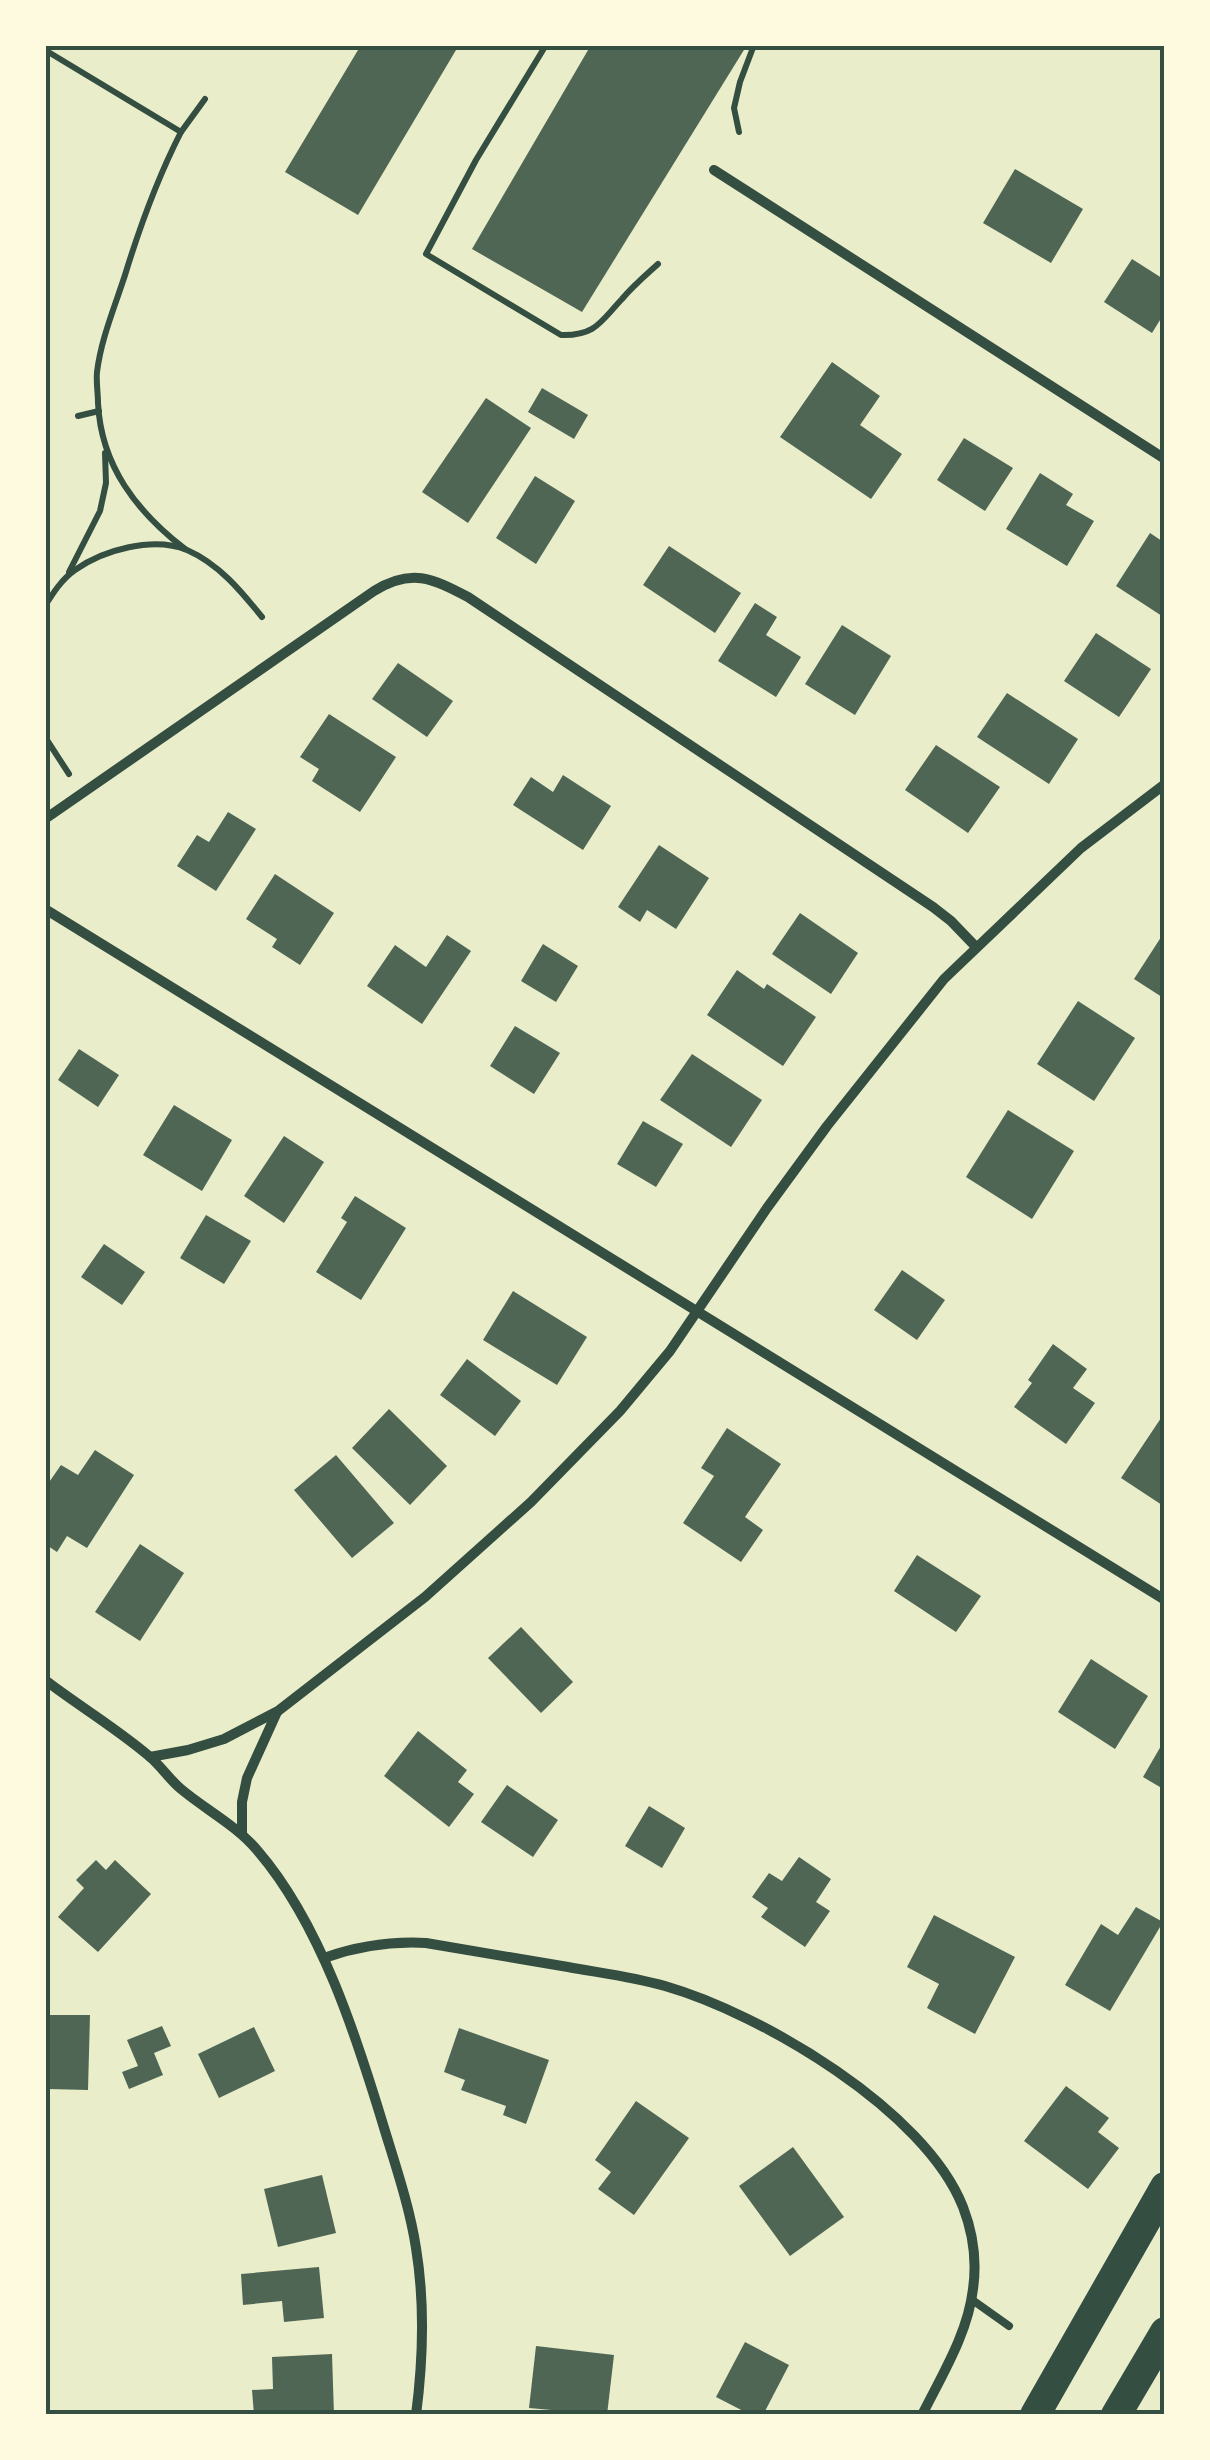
<svg xmlns="http://www.w3.org/2000/svg" width="1210" height="2460" viewBox="0 0 1210 2460" font-family="'PT Sans',sans-serif">
	<style>
		.building { fill: #4f6655 }
		.lines { fill: none; stroke-linecap: round; stroke-linejoin: round }
		.path { stroke: #344e41; stroke-width: 6 }
		.service { stroke: #344e41; stroke-width: 8 }
		.minor { stroke: #344e41; stroke-width: 10 }
		.motorway { stroke: #344e41; stroke-width: 30 }
		.neatline { fill: none; stroke: #344e41; stroke-width: 4 }
	</style>
	<rect width="100%" height="100%" fill="#e9edc9"/>
	<g class="building">
		<path d="M361 45H459L358 215 285 172Z"/>
		<path d="M591 45H747L582 312 472 249Z"/>
		<path d="M1015 169 1083 209 1051 263 983 223Z"/>
		<path d="M1132 259 1165 280V312L1152 333 1104 302Z"/>
		<path d="M832 362 880 396 860 425 902 454 871 499 780 437Z"/>
		<path d="M542 388 588 415 574 439 528 412Z"/>
		<path d="M486 398 531 428 468 523 422 492Z"/>
		<path d="M964 438 1013 468 985 511 937 480Z"/>
		<path d="M1040 473 1073 494 1066 505 1094 521 1067 566 1006 529Z"/>
		<path d="M535 476 575 501 536 564 496 538Z"/>
		<path d="M1150 533 1165 543V618L1116 586Z"/>
		<path d="M669 546 741 593 715 633 643 585Z"/>
		<path d="M755 603 777 617 766 635 801 657 776 697 718 661Z"/>
		<path d="M842 625 891 656 855 715 805 684Z"/>
		<path d="M1096 633 1151 669 1119 717 1064 681Z"/>
		<path d="M398 663 453 701 427 737 372 699Z"/>
		<path d="M1007 693 1078 739 1049 784 977 737Z"/>
		<path d="M329 714 396 757 360 812 312 781 319 769 300 757Z"/>
		<path d="M936 745 1000 787 968 833 905 790Z"/>
		<path d="M563 775 611 806 583 850 513 805 531 777 553 792Z"/>
		<path d="M228 812 256 829 216 891 177 866 197 835 209 842Z"/>
		<path d="M659 845 709 878 676 929 647 910 640 922 618 907Z"/>
		<path d="M275 874 334 913 300 965 272 947 277 939 246 919Z"/>
		<path d="M800 913 858 953 831 994 772 954Z"/>
		<path d="M1165 931V999L1134 979Z"/>
		<path d="M447 935 471 951 422 1024 367 986 395 945 426 967Z"/>
		<path d="M543 944 578 966 556 1002 521 981Z"/>
		<path d="M737 970 764 989 767 984 816 1017 783 1066 707 1015Z"/>
		<path d="M1078 1001 1135 1038 1094 1101 1037 1064Z"/>
		<path d="M515 1026 560 1053 534 1094 490 1066Z"/>
		<path d="M79 1049 119 1075 98 1107 58 1080Z"/>
		<path d="M692 1054 762 1100 731 1147 660 1100Z"/>
		<path d="M174 1105 232 1140 202 1191 143 1155Z"/>
		<path d="M1008 1110 1074 1151 1032 1219 966 1177Z"/>
		<path d="M643 1121 683 1144 656 1187 617 1164Z"/>
		<path d="M284 1136 324 1162 284 1223 244 1196Z"/>
		<path d="M355 1196 406 1228 361 1300 316 1272 347 1222 341 1218Z"/>
		<path d="M206 1215 251 1241 224 1284 180 1258Z"/>
		<path d="M104 1244 145 1272 122 1305 81 1277Z"/>
		<path d="M902 1270 945 1300 917 1340 874 1310Z"/>
		<path d="M513 1291 587 1337 557 1385 483 1340Z"/>
		<path d="M1053 1344 1087 1369 1073 1388 1095 1403 1066 1444 1014 1407 1032 1383 1028 1380Z"/>
		<path d="M467 1359 521 1401 495 1436 440 1395Z"/>
		<path d="M389 1409 447 1466 410 1505 352 1448Z"/>
		<path d="M1161 1418 1165 1421V1507L1121 1478Z"/>
		<path d="M727 1428 781 1464 745 1517 763 1530 741 1562 683 1523 714 1476 701 1468Z"/>
		<path d="M95 1450 134 1475 87 1548 67 1536 57 1552 45 1544V1488L61 1465 78 1475Z"/>
		<path d="M336 1455 394 1523 352 1558 294 1490Z"/>
		<path d="M140 1544 184 1573 140 1641 95 1612Z"/>
		<path d="M917 1555 981 1596 956 1632 894 1591Z"/>
		<path d="M521 1627 573 1682 541 1713 488 1658Z"/>
		<path d="M1091 1659 1148 1696 1115 1749 1058 1712Z"/>
		<path d="M418 1731 467 1770 458 1782 474 1794 449 1827 384 1776Z"/>
		<path d="M1165 1739V1790L1143 1777Z"/>
		<path d="M507 1785 558 1820 533 1857 481 1822Z"/>
		<path d="M649 1806 685 1828 662 1868 625 1846Z"/>
		<path d="M799 1857 831 1879 816 1902 830 1911 805 1947 761 1917 768 1908 752 1897 769 1873 782 1881Z"/>
		<path d="M96 1860 106 1870 115 1860 151 1894 98 1952 58 1917 84 1888 76 1880Z"/>
		<path d="M1136 1907 1163 1922 1110 2011 1065 1985 1101 1924 1118 1935Z"/>
		<path d="M934 1915 1015 1957 975 2034 927 2008 939 1984 907 1967Z"/>
		<path d="M49 2015H90L88 2090 48 2089Z"/>
		<path d="M162 2026 171 2046 154 2053 163 2075 129 2089 122 2072 138 2066 127 2040Z"/>
		<path d="M254 2027 275 2071 219 2098 198 2054Z"/>
		<path d="M459 2028 549 2060 526 2124 503 2115 506 2106 461 2090 465 2080 444 2072Z"/>
		<path d="M1066 2086 1109 2118 1098 2132 1119 2148 1088 2189 1024 2141Z"/>
		<path d="M636 2101 689 2138 634 2215 598 2189 611 2172 595 2160Z"/>
		<path d="M793 2147 844 2217 790 2256 739 2186Z"/>
		<path d="M322 2175 336 2233 278 2247 264 2189Z"/>
		<path d="M319 2267 324 2318 284 2322 282 2301 243 2305 241 2274Z"/>
		<path d="M745 2342 789 2365 763 2415H751L716 2397Z"/>
		<path d="M536 2346 614 2355 607 2415 529 2408Z"/>
		<path d="M332 2354 334 2415H254L252 2390 273 2389 272 2357Z"/>
	</g>
	<g class="lines">
		<g class="path">
			<path d="M546 45 476 160 426 254 561 335C596 336 601 321 622 299 633 286 646 275 658 264"/>
			<path d="M45 50 181 132 205 99"/>
			<path d="M181 132C157 179 140 226 125 275 115 306 101 339 97 372 96 382 98 393 98 403 101 466 137 512 185 549"/>
			<path d="M739 132 734 108 740 82 754 45"/>
			<path d="M78 416 99 411"/>
			<path d="M69 572 100 511 106 483 105 453"/>
			<path d="M45 606C53 593 62 579 75 570 103 550 153 536 187 550 219 564 241 591 262 617"/>
			<path d="M45 737 69 774"/>
		</g>
		<path class="service" d="M971 2299 1009 2326"/>
		<g class="minor">
			<path d="M714 170 1165 459"/>
			<path d="M45 819 374 591C411 568 432 578 468 597L933 907 951 921 976 947"/>
			<path d="M45 909 1165 1600"/>
			<path d="M45 1680C79 1706 116 1728 149 1756 161 1766 169 1779 181 1789 206 1810 236 1825 257 1850 321 1924 357 2038 385 2131 397 2170 410 2209 416 2248 425 2303 423 2361 416 2415"/>
			<path d="M150 1757 188 1750 224 1739 278 1711 425 1597 531 1502 620 1411 670 1351 767 1208 827 1126 944 979 1081 848 1165 784"/>
			<path d="M242 1834V1802L247 1778 277 1712"/>
			<path d="M324 1958C358 1946 389 1941 426 1943 474 1951 521 1959 568 1967 601 1973 634 1977 665 1986 762 2014 925 2110 963 2207 973 2233 977 2261 973 2289 968 2333 942 2375 922 2415"/>
		</g>
		<g class="motorway">
			<path d="M1035 2415 1165 2187"/>
			<path d="M1116 2415 1165 2332"/>
		</g>
	</g>
	<rect width="1210" height="2460" fill="none" stroke="#fefae0" stroke-width="95"/>
	<rect x="48" y="48" width="1114" height="2364" class="neatline"/>
</svg>
